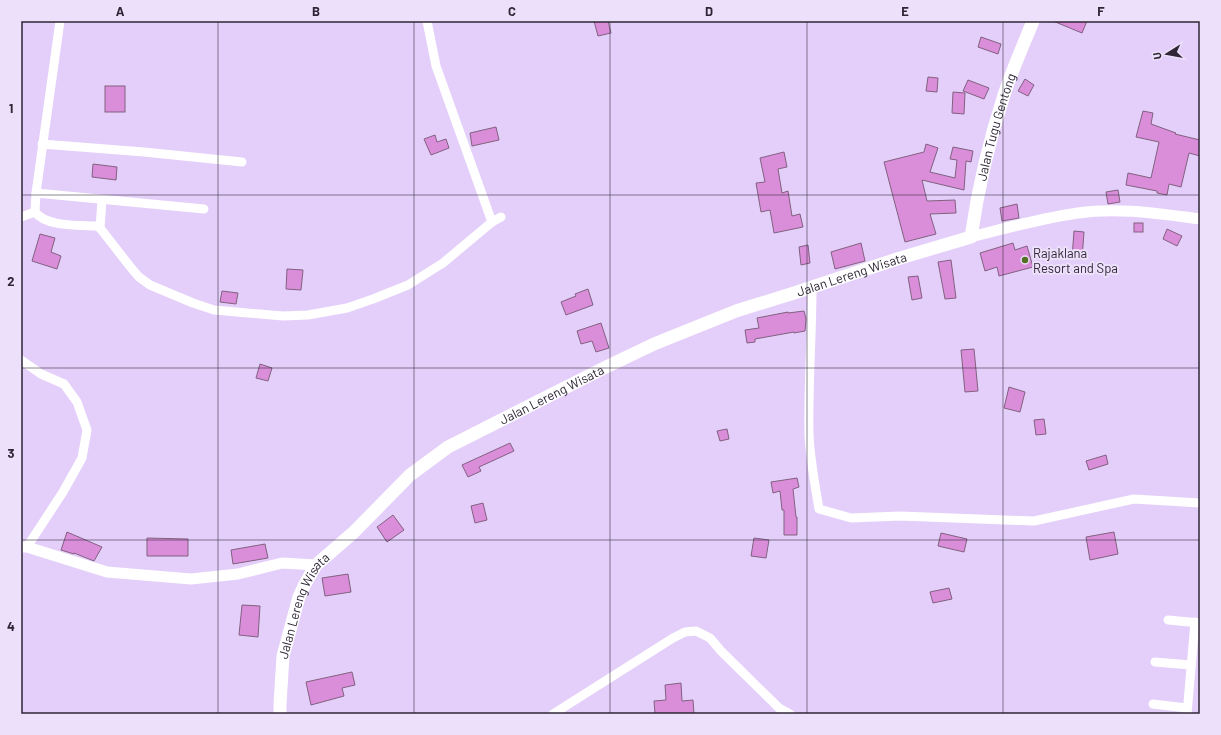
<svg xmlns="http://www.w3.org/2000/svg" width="1221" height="735" viewBox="0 0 1221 735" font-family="Barlow,sans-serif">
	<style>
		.building { fill: #da8ed9; stroke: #816180 }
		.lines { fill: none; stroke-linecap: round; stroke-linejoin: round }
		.minor { stroke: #fff; stroke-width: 9 }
		.tertiary { stroke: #fff; stroke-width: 11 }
		.secondary { stroke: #fff; stroke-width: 13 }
		.grid { fill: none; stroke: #2e2636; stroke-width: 1; stroke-opacity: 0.55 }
		.poi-dot { fill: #526f23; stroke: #ede0fa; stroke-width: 1.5 }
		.labels { text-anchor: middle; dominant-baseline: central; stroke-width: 4; stroke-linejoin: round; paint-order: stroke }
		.street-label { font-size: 13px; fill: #2e2636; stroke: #ede0fa }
		.poi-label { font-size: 13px; fill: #2e2636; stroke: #ede0fa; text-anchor: start }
		.neatline { fill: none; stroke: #2e2636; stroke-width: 1.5 }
		.grid-label { font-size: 13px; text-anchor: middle; font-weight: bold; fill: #2e2636 }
	</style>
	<rect width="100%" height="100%" fill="#e4cffa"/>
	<g class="building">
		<path d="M594 21H608L611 33 598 36Z"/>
		<path d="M1053 21H1087L1082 33Z"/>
		<path d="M981 37 1001 44 998 54 978 47Z"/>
		<path d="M928 77 938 78 937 92 926 91Z"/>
		<path d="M1025 79 1034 85 1028 96 1018 91Z"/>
		<path d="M968 80 989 88 984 99 963 91Z"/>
		<rect x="105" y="86" width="20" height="26"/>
		<path d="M953 92 965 93 964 114 952 113Z"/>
		<path d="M1143 111 1153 113 1151 124 1176 133 1175 134 1200 140V156L1189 153 1181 187 1169 184 1167 195 1157 193V191L1126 185 1128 173 1151 178 1159 142 1136 137Z"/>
		<path d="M496 127 499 140 472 146 470 133Z"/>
		<path d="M435 135 437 142 446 139 449 148 431 155 424 139Z"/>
		<path d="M926 144 938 148 930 172 955 178 957 160 950 159 953 147 973 151 971 162 966 161 964 190 922 180 927 201 955 200 956 213 930 214 936 234 905 242 884 162 924 152Z"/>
		<path d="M784 152 787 167 778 169 782 193 788 191 792 216 800 214 803 227 774 233 770 210 761 212 756 183 765 182 760 158Z"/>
		<path d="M93 164 117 167 116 180 92 177Z"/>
		<path d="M1118 190 1120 202 1108 204 1106 192Z"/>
		<path d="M1017 204 1019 218 1002 221 1000 208Z"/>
		<rect x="1134" y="223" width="9" height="9"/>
		<path d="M1167 229 1182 236 1177 246 1163 239Z"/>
		<path d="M1074 231 1084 232 1082 259 1072 258Z"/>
		<path d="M40 234 55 238 51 252 61 256 57 269 32 261Z"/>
		<path d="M861 243 865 261 835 269 831 252Z"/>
		<path d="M1013 243 1015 250 1027 246 1033 267 999 276 997 267 985 271 980 253Z"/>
		<path d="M808 245 810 263 801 265 799 247Z"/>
		<path d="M951 260 956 298 945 299 938 262Z"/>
		<path d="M287 269 303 270 301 290 286 289Z"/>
		<path d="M918 276 922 298 912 300 908 277Z"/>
		<path d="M588 289 593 305 566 315 561 302 576 296 575 294Z"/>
		<path d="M222 291 238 293 236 304 220 302Z"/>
		<path d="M804 311 806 319 805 331 794 333V332L755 339V342L747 343 745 330 759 328 757 318 788 312V313Z"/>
		<path d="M601 323 609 348 596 352 592 341 581 344 577 331Z"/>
		<path d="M974 349 978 391 965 392 961 350Z"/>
		<path d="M260 364 272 368 268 381 256 378Z"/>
		<path d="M1009 387 1025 392 1020 412 1004 408Z"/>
		<path d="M1044 419 1046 434 1036 435 1034 420Z"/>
		<path d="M727 429 729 439 720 441 717 431Z"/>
		<path d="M510 443 514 451 479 467 481 471 468 477 462 465Z"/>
		<path d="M1106 455 1108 464 1089 470 1086 461Z"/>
		<path d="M797 478 799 487 793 489 796 517H797V535H784V510H782L780 491 773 493 771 482Z"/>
		<path d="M483 503 487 520 475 523 471 506Z"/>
		<path d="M393 515 404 530 387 542 377 527Z"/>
		<path d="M67 532 102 547 94 561 74 553V554L61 550Z"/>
		<path d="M1114 532 1118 554 1090 560 1086 537Z"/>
		<path d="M941 533 967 539 964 552 938 546Z"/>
		<path d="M147 538 188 539V556H147Z"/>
		<path d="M754 538 769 540 766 558 751 556Z"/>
		<path d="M265 544 268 558 233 564 231 550Z"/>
		<path d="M348 574 351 592 325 596 322 578Z"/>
		<path d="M949 588 952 599 933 603 930 592Z"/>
		<path d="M242 605 260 606 258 637 239 635Z"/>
		<path d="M352 672 355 685 342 688 344 696 311 705 306 682Z"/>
		<path d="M681 683 682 701 693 700 694 714H655L654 701 666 700 665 685Z"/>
	</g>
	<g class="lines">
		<g class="minor">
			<path d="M427 21 436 66 492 222"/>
			<path d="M42 144 144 152 242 162"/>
			<path d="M36 193 60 21"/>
			<path d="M102 200 100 228 96 226C79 225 46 227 35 212L36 193 204 209"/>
			<path d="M21 217 35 212"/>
			<path d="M100 228 132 269 139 277 150 285 193 303 214 310 283 316 308 315 347 308 373 299 408 285 443 263 492 222 501 217"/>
			<path d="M812 288C812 336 808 385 809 434 810 459 815 485 819 509L851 518 900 516 1034 521 1134 499 1200 503"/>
			<path d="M21 360 41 374 64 384 77 402 87 430 82 458 63 492 27 547"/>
			<path d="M1168 620 1200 623"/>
			<path d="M1155 662 1191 665"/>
			<path d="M1153 704 1187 708"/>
			<path d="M553 714 673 638 685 632 696 631 710 638 721 651 779 708 790 714"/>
			<path d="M1187 714 1195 622"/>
		</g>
		<g class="tertiary">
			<path d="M971 237C1006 228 1042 218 1078 213 1119 207 1160 214 1200 219"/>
			<path d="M21 547H27L107 572 191 579 238 574 282 563 316 565"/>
		</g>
		<path class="secondary" id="s1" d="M280 714V704L283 656 299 597 305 584 316 565 354 532 410 475 448 447 604 368 654 344 736 311 794 293 897 259 971 237C978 189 989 141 1004 95 1012 70 1023 46 1033 21"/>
	</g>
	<path class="grid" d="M218 21V714M414 21V714M610 21V714M807 21V714M1003 21V714M21 195H1200M21 368H1200M21 540H1200"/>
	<circle class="poi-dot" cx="1025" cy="260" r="4"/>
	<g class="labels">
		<g class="street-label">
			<text stroke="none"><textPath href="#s1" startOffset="1011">Jalan Tugu Gentong</textPath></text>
			<text stroke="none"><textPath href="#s1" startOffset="773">Jalan Lereng Wisata</textPath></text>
			<text stroke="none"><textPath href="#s1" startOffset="449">Jalan Lereng Wisata</textPath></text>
			<text stroke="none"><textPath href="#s1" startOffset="113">Jalan Lereng Wisata</textPath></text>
		</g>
		<g class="poi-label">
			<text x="1033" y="253">Rajaklana<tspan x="1033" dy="15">Resort and Spa</tspan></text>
		</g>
	</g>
	<rect width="1221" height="735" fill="none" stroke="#ede0fa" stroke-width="44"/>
	<g transform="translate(1167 54) rotate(259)" stroke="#ede0fa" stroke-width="3" paint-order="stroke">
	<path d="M0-3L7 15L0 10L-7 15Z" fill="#2e2636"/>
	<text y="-6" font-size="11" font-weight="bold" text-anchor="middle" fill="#2e2636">U</text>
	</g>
	<rect x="22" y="22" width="1177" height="691" class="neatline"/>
	<g class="grid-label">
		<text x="120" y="16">A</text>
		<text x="316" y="16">B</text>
		<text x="512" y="16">C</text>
		<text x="709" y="16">D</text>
		<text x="905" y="16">E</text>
		<text x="1101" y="16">F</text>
		<text x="11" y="113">1</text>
		<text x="11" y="286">2</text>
		<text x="11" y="458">3</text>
		<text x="11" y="631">4</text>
	</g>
</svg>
